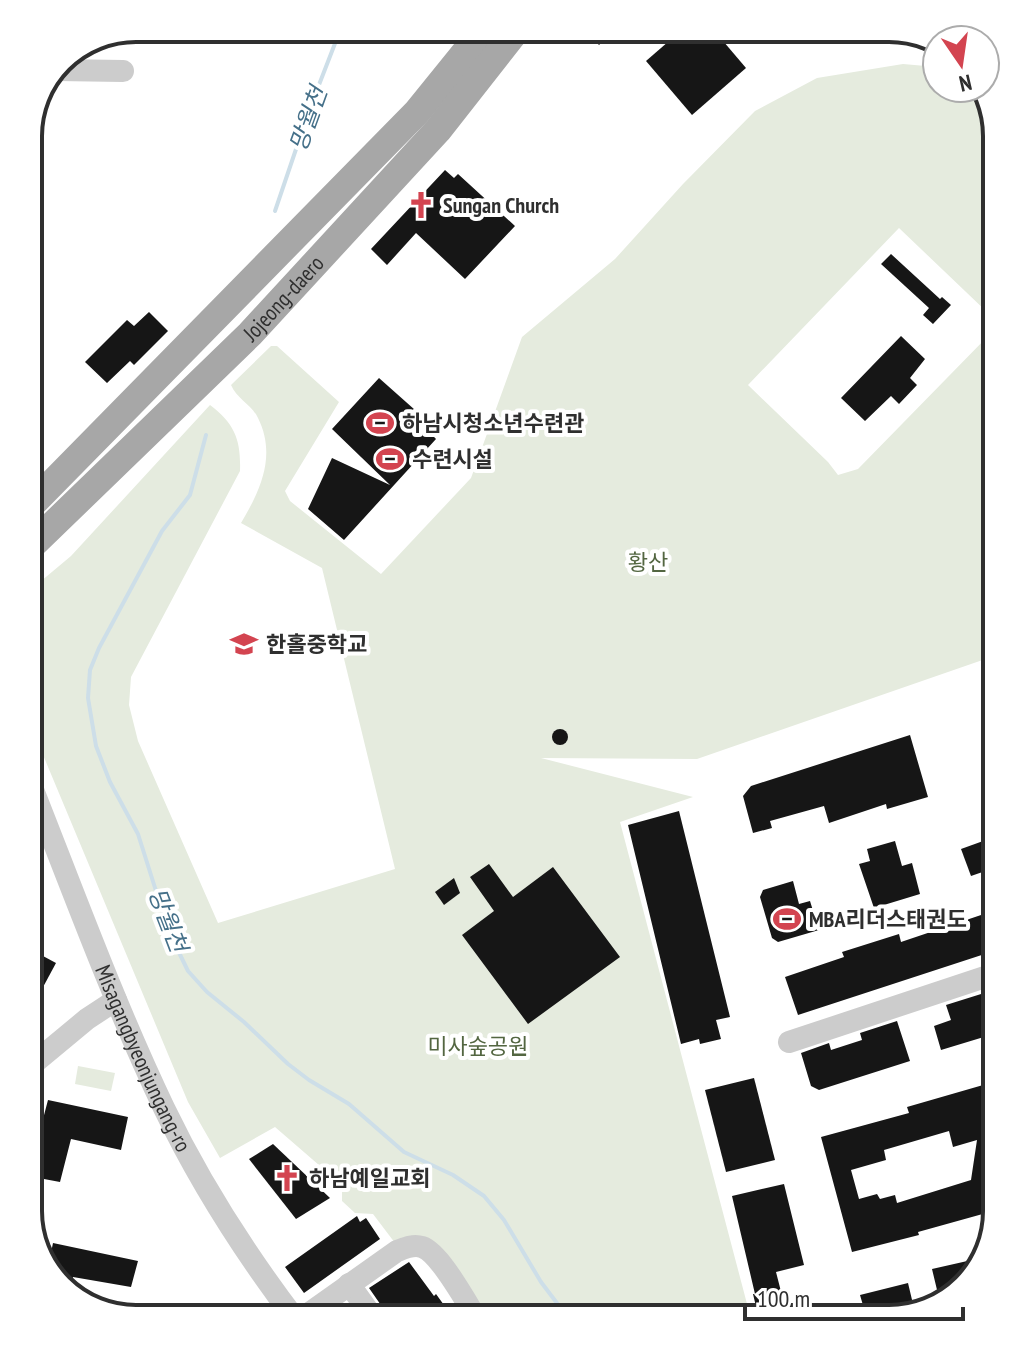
<svg xmlns="http://www.w3.org/2000/svg" width="1025" height="1347" viewBox="0 0 1025 1347" font-family="'PT Sans Narrow','Noto Sans KR',sans-serif">
	<style>
		.green { fill: #e5ebde; fill-rule: evenodd }
		.lines { fill: none; stroke-linecap: round; stroke-linejoin: round }
		.stream { stroke: #cddee8; stroke-width: 4 }
		.building { fill: #161616; fill-rule: evenodd }
		.minor { stroke: #ccc; stroke-width: 22 }
		.major { stroke: #a7a7a7; stroke-width: 28 }
		.labels { text-anchor: middle; dominant-baseline: central; stroke-width: 8; stroke-linejoin: round; paint-order: stroke }
		.poi-label { font-size: 22px; font-weight: bold; fill: #2f2f2f; stroke: #fff; text-anchor: start }
		.street-label { font-size: 22px; fill: #2f2f2f; stroke: #fff }
		.park-label { font-size: 22px; fill: #536641; stroke: #fff }
		.water-label { font-size: 24px; font-style: italic; fill: #457089; stroke: #fff }
		.rim { fill: none; stroke: #2f2f2f; stroke-width: 4 }
	</style>
	<rect width="100%" height="100%" fill="#fff"/>
	<g class="green">
		<path d="M903 64 937 67V88H983L997 136V655L697 759 541 758 693 797 620 822 751 1319H488L436 1244 395 1243 373 1214 355 1213 342 1201V1185L275 1127 220 1158 188 1102 28 719V592L71 556 210 405C235 424 241 440 240 471L131 677 129 705 138 741 218 923 395 869 322 568 241 523C260 491 277 456 258 418 252 405 237 399 231 385L271 346H277L339 402 285 491 290 501 381 574 471 478 522 337 615 259 683 184 755 111 817 78ZM899 228 988 313 990 334 858 469 838 475 828 462 748 385Z"/>
		<path d="M78 1066 115 1073 111 1091 75 1084Z"/>
	</g>
	<g class="lines">
		<g class="stream">
			<path d="M275 211 310 108 341 28"/>
			<path d="M206 435 190 495 162 531 99 648 90 670 88 698 96 746 110 782 138 834 169 932 188 971 207 992 244 1022 288 1064 309 1080 349 1104 404 1152 453 1175 484 1196 504 1220 541 1282 569 1319"/>
		</g>
	</g>
	<g class="building">
		<path d="M583 28H617L599 45Z"/>
		<path d="M684 28H712L746 68 692 115 646 61Z"/>
		<path d="M445 170 454 178 458 174 515 226 465 279 416 233 387 265 371 249Z"/>
		<path d="M891 254 940 299 942 297 951 305 933 324 923 315 929 308 881 264Z"/>
		<path d="M149 312 168 331 134 365 130 361 107 383 85 362 127 320 134 326Z"/>
		<path d="M901 336 925 359 910 378 917 385 899 404 891 396 865 421 841 398Z"/>
		<path d="M379 378 415 410 413 415 436 439 344 540 308 509 332 458 390 485 332 429Z"/>
		<circle cx="560" cy="737" r="8"/>
		<path d="M910 735 928 797 887 809 886 804 829 823 824 806 770 821 772 828 753 833 743 796 751 786Z"/>
		<path d="M679 811 730 1017 716 1020 721 1039 700 1044 699 1039 681 1044 628 825Z"/>
		<path d="M997 836V867L971 876 961 849Z"/>
		<path d="M895 841 902 866 912 863 920 894 874 908 859 864 870 861 867 849Z"/>
		<path d="M489 864 513 897 553 867 620 957 528 1024 462 935 494 911 470 877Z"/>
		<path d="M454 878 460 893 444 905 435 892Z"/>
		<path d="M793 881 799 904 810 901 819 930 778 942 772 938 760 897 763 890Z"/>
		<path d="M997 907V950L798 1015 785 977 844 957 842 952 899 934 901 942 984 914 983 911Z"/>
		<path d="M28 948 56 963 42 989 28 982Z"/>
		<path d="M997 989V1033L941 1050 934 1026 951 1020 946 1005Z"/>
		<path d="M897 1021 910 1061 819 1090 811 1086 801 1053 829 1043 831 1050 862 1040 860 1033Z"/>
		<path d="M754 1078 775 1160 726 1172 705 1090Z"/>
		<path d="M997 1081V1210L918 1232 919 1235 852 1252 821 1137 909 1113 907 1107ZM949 1131 953 1147 977 1140 971 1180 897 1203 895 1195 880 1199 877 1194 859 1199 851 1170 886 1160 884 1150Z"/>
		<path d="M48 1100 128 1117 121 1150 71 1139 60 1182 28 1176Z"/>
		<path d="M273 1144 330 1198 296 1219 249 1159Z"/>
		<path d="M784 1184 804 1265 776 1272 788 1319H759L753 1294H755L732 1196Z"/>
		<path d="M357 1216 360 1222 366 1218 380 1239 304 1293 285 1267Z"/>
		<path d="M53 1243 138 1261 131 1287 73 1277 69 1292 47 1272Z"/>
		<path d="M985 1257 983 1265 951 1298 950 1291 938 1294 932 1269Z"/>
		<path d="M409 1262 434 1296 436 1294 454 1319H388L385 1311 369 1288Z"/>
		<path d="M908 1283 913 1304 901 1308 903 1315 889 1319H867L860 1295Z"/>
		<path d="M346 1304 354 1315 349 1319H325Z"/>
	</g>
	<g class="lines">
		<g class="minor">
			<path d="M57 70 123 71"/>
			<path id="s1" d="M28 777C72 888 113 1001 164 1108 200 1183 245 1253 295 1319"/>
			<path d="M789 1042 997 973"/>
			<path d="M28 1068 87 1019 116 1000"/>
			<path d="M349 1284 374 1319"/>
			<path d="M301 1319 397 1251C405 1248 413 1244 422 1247 440 1253 466 1302 477 1319"/>
		</g>
		<g class="major">
			<path d="M28 508 417 112 485 28"/>
			<path id="s2" d="M28 549 250 334 438 130 518 28"/>
		</g>
	</g>
	<defs>
		<g id="church-bare" transform="scale(2.16)"><path d="M-1.2-6h2.4v3.5h3.3v2.4h-3.3V6h-2.4V-.1h-3.3v-2.4h3.3Z" fill="#d34450" stroke="#fff" stroke-width="2.5" paint-order="stroke"/></g>
		<g id="stadium-bare" transform="scale(2.16)"><path d="M0-5a6.5 5 0 1 0 0 10a6.5 5 0 1 0 0-10ZM-3.5-1.8h7v3.6h-7Z" fill="#d34450" stroke="#fff" stroke-width="2.5" paint-order="stroke"/></g>
		<g id="school-bare" transform="scale(2.16)"><path d="M0-5L7-2L0 1L-7-2ZM-4 1L0 2.5L4 1V4Q0 6-4 4Z" fill="#d34450" stroke="#fff" stroke-width="2.5" paint-order="stroke"/></g>
	</defs>
	<g fill-rule="evenodd">
		<use href="#church-bare" x="421" y="205"/>
		<use href="#stadium-bare" x="380" y="423"/>
		<use href="#stadium-bare" x="390" y="459"/>
		<use href="#school-bare" x="244" y="644"/>
		<use href="#stadium-bare" x="787" y="919"/>
		<use href="#church-bare" x="287" y="1178"/>
	</g>
	<g class="labels">
		<g class="poi-label">
			<text x="443" y="205">Sungan Church</text>
			<text x="402" y="423">하남시청소년수련관</text>
			<text x="412" y="459">수련시설</text>
			<text x="266" y="644">한홀중학교</text>
			<text x="809" y="919">MBA리더스태권도</text>
			<text x="309" y="1178">하남예일교회</text>
		</g>
		<g class="street-label">
			<text stroke="none"><textPath href="#s2" startOffset="358">Jojeong-daero</textPath></text>
			<text stroke="none"><textPath href="#s1" startOffset="304">Misagangbyeonjungang-ro</textPath></text>
		</g>
		<g class="park-label">
			<text x="648" y="562">황산</text>
			<text x="478" y="1046">미사숲공원</text>
		</g>
		<g class="water-label">
			<text transform="translate(308 119) rotate(-70)">망월천</text>
			<text transform="translate(168 920) rotate(69)">망월천</text>
		</g>
	</g>
	<path d="M0 0H1025V1347H0ZM136 42H889A94 94 0 0 1 983 136V1211A94 94 0 0 1 889 1305H136A94 94 0 0 1 42 1211V136A94 94 0 0 1 136 42Z" fill="#fff" fill-rule="evenodd"/>
	<path class="rim" d="M136 42H889A94 94 0 0 1 983 136V1211A94 94 0 0 1 889 1305H136A94 94 0 0 1 42 1211V136A94 94 0 0 1 136 42Z"/>
	<g transform="translate(961 64) rotate(167)"><circle r="38" fill="#ffffff" stroke="#acacac" stroke-width="2"/>
	<path d="M0-6L14 30L0 20L-14 30Z" fill="#d34450"/>
	<text y="-12" font-size="22" font-weight="bold" text-anchor="middle" fill="#2f2f2f">N</text>
	</g>
	<path d="M745 1307v12h218v-12" fill="none" stroke="#2f2f2f" stroke-width="4"/>
	<text x="757" y="1307" font-size="24" fill="#2f2f2f" stroke="#ffffff" stroke-width="6" paint-order="stroke">100 m</text>
</svg>
